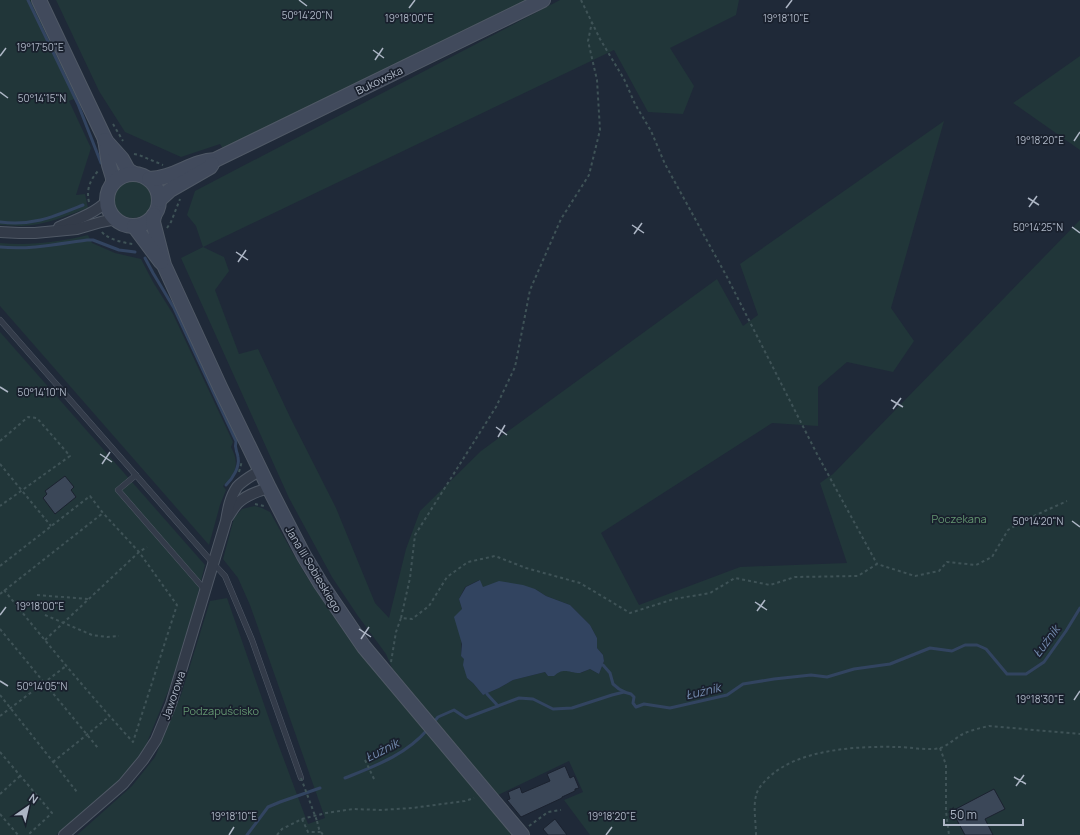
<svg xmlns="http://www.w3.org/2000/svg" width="1080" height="835" viewBox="0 0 1080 835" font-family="Manrope,sans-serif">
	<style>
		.green { fill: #213639; fill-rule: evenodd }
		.water { fill: #324460 }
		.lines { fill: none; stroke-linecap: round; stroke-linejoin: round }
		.stream { stroke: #324460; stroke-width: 3 }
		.building { fill: #3b4758; stroke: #1b222f }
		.lane-casing { stroke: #505966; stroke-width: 6 }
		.street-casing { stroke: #505966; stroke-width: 12 }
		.secondary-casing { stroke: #505966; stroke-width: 16 }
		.path { stroke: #3f5357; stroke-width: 2; stroke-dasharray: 3 3; stroke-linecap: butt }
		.lane { stroke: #333b49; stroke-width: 5 }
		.street { stroke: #333b49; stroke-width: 10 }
		.secondary { stroke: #414a5c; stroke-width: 14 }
		.path-bridge { stroke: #3f5357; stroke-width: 2; stroke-dasharray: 3 3; stroke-linecap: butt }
		.ticks { fill: none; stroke: #adb6c5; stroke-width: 1.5 }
		.labels { text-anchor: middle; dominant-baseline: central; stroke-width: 3.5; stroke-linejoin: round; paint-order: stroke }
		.street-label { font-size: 11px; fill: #adb6c5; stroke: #19202d }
		.park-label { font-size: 11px; fill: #649671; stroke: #19202d }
		.water-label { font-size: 12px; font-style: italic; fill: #748baf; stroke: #19202d }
		.ticks-label { font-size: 10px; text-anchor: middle; fill: #adb6c5; stroke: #19202d; stroke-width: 3.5; stroke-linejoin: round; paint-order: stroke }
	</style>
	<rect width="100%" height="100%" fill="#1f2938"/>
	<g class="green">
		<path d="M0 0H32L79 97 69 101 91 148 76 195 85 194 88 208C66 216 45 225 22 226 15 226 7 225 0 225Z"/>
		<path d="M56 0H527L223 149 220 144 181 157 125 132 99 91Z"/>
		<path d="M560 0H739L736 15 670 48 694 86 683 114 648 112 614 50 203 247 224 257 229 271 215 290 239 354 258 349 290 417 336 508 375 603 389 618 406 549 420 511 481 451 717 279 743 326 758 315 740 264 944 121 891 308 914 341 893 372 847 362 818 387V426L772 423 601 533 639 605 740 567 847 563 820 483 833 474 1080 220V835H590L564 800 583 792 569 761 498 795 392 668 386 654 358 616 332 577 289 498 181 258 203 247 196 226 187 215 195 191ZM479 580 483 587 535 589 546 596 570 605 590 625 597 638V648L603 655 604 661 599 674 590 669 581 673 564 670 548 676 545 672 513 680 499 688 483 695 473 683 467 678 465 659 461 656 462 609 459 599 465 587Z"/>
		<path d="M1080 56V150L1013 103Z"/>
		<circle cx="133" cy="199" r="19"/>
		<path d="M88 235 92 243 115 253 141 259 153 282 173 314 233 442 231 447C240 464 236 473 223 486L226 490 220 505 209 545 0 306V243C29 246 59 242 88 235Z"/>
		<path d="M0 332 205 565 196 601 171 684 146 745 139 756 121 778 104 795 56 835H0Z"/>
		<path d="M255 506 262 508 270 512 291 550 305 574 349 639 511 834 510 835H77L132 786 155 757 181 695 210 601 227 598 274 733 308 824 325 818 250 605 238 578 223 559 234 518 242 509 250 507Z"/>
	</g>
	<path class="water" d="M480 580 483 587 499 581 523 585 535 589 546 596 570 605 590 625 597 638V648L603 655 604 661 599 674 590 669C587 670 583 672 580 673 568 673 564 667 554 676H548L545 672 513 680 499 688 483 695 473 683 467 678 463 665 464 659 461 656 462 644 454 617 462 609 459 599 466 587Z"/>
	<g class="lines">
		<g class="stream">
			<path d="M28 0 78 104 101 163"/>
			<path d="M0 222C33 226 53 217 83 205"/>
			<path d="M0 247C29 250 58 244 87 240H93L119 250 135 252"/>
			<path d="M145 258 153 273 174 308 236 441C234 449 237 450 238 457 240 467 233 478 226 485"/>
			<path d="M603 665 610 673 613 684 619 689 625 692"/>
			<path d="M487 694 498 706"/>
			<path d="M433 723 438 717 454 710 466 718 519 698 533 699 553 709 572 708 612 695 624 692 631 694 634 697 633 703 636 707 644 704 670 708 727 695 743 684 774 679 811 675 827 677 854 669 890 664 930 648 952 651 965 645H977L986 649 1007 674H1026L1044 662 1066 631 1080 608"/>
			<path d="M345 778C375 766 406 755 428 729"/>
			<path d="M247 835 268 807 280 802 320 788"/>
		</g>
	</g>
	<g class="building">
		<path d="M65 476 74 487 71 490 76 497 55 514 43 498 47 494 45 491Z"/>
		<path d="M565 766 570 778 574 776 579 788 575 789V791L562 797V798L521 817 507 800 510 799 508 792 520 787 522 793 550 781 547 774Z"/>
		<path d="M994 789 1005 809 985 819 993 835H965L952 811Z"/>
		<path d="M555 819 567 835H548L543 829Z"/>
	</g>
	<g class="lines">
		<g class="lane-casing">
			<g id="lane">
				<path d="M0 320 212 562 225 576 252 640 301 778"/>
				<path d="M136 475 118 490 205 590"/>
			</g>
		</g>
		<g class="street-casing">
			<g id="street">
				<path d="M59 227C75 220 94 214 107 201"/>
				<path d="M0 232 19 233H35L77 229 101 222 111 220 120 222"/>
				<path d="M228 517C231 513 234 507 238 503 246 495 258 491 269 488"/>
				<path d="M64 835 123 784 143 760 156 740 171 704 226 521C228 509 230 497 237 487 243 480 253 475 261 470"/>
			</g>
		</g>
		<g class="secondary-casing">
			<g id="secondary">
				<path d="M39 0 105 139 109 165 113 178V183"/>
				<path d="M105 140 122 159 128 170 133 173"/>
				<circle cx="133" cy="200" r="26"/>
				<path d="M149 179C173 179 192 161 215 160L543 0"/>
				<path d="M159 200 170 190 210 167 212 164"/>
				<path d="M154 215 153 222 164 265 220 387 269 488 304 556 321 584 364 647 522 835"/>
				<path d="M134 226 161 262"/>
			</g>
		</g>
		<g class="path">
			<path d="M581 0 600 39 624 79 635 104 651 131 665 164 727 277 817 454 877 564"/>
			<path d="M113 124 123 141"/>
			<path d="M134 154 139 155 163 165"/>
			<path d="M89 202C86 190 90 180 98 171"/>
			<path d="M167 228 171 222 180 199"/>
			<path d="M102 232C107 239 124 243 133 244"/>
			<path d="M0 441 28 417 37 418 70 456 0 506"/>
			<path d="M0 464 51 526"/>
			<path d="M239 472 242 461"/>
			<path d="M255 504 264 506"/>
			<path d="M0 566 90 496 103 513 139 552 177 605 133 742C88 693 46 642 4 590"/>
			<path d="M0 594 103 513"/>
			<path d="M37 595 88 599"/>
			<path d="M45 615 92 635 107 637 119 636"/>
			<path d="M401 618 410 578 415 535 496 407 515 367 530 290 561 219 589 175 600 130 597 80 588 41 592 22"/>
			<path d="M0 629 98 748"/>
			<path d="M45 640 139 552 147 547"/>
			<path d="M391 662 396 632 401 618 412 619 429 606 447 577 468 562 495 556 526 568 580 583 630 613 674 599 710 593 735 578 770 585 795 577 858 576 877 564 915 576 939 571 947 562 976 565 992 557 1008 530 1025 520 1067 501"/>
			<path d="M0 695 77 792"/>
			<path d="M0 716 66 666"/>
			<path d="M940 748 946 765V811L949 835"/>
			<path d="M0 752 52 813 28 835"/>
			<path d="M365 760 375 781"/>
			<path d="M53 762 110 716"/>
			<path d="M0 794 20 776"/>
			<path d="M0 814 18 835"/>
			<path d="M302 819 308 832H321"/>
			<path d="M317 821 319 829 323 835"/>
			<path d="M529 826 548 812 561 810"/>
			<path d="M277 835 282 829 302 819 326 813 353 809 380 810 412 808 465 801 474 798"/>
			<path d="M756 835C756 823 753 807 756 796 757 789 763 783 768 778 798 749 857 746 897 747 909 747 929 751 940 748 948 746 955 738 963 734 971 730 980 728 989 726L1080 734"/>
		</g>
		<use href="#lane" class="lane"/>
		<use href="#street" class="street"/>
		<use href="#secondary" class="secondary"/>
		<path class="path-bridge" d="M301 778 317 821"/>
	</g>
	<path class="ticks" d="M299 0 307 6M409 8 415 0M786 8 792 0M373 50 384 58M0 56 6 48M375 60 383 48M0 92 8 98M1074 141 1080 132M1028 198 1039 205M1029 207 1037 196M632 225 644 233M1072 227 1080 233M634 234 642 223M236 252 248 260M238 262 246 250M0 387 8 392M891 400 903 407M893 409 901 398M496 427 507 435M498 437 505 425M100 454 112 462M102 464 110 452M1072 521 1080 527M755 602 767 610M757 611 765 600M0 615 6 607M359 629 371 637M361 639 369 627M0 681 8 686M1074 700 1080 691M1014 777 1026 784M1016 786 1024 775M229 835 234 827M606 835 612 827"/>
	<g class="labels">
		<g class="street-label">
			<text transform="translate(379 80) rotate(-26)">Bukowska</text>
			<text transform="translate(314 569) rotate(59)">Jana III Sobieskiego</text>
			<text transform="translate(173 695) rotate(-71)">Jaworowa</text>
		</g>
		<g class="park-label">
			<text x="959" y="518">Poczekana</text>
			<text x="221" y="710">Podzapuścisko</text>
		</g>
		<g class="water-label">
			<text transform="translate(1046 641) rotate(-53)">Łużnik</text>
			<text transform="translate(703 691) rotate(-13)">Łużnik</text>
			<text transform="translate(382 750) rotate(-27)">Łużnik</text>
		</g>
	</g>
	<g class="ticks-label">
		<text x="307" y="19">50°14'20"N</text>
		<text x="409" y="22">19°18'00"E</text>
		<text x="786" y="22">19°18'10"E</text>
		<text x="40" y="51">19°17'50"E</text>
		<text x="42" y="102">50°14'15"N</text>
		<text x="1040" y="144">19°18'20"E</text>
		<text x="1038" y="231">50°14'25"N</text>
		<text x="42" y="396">50°14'10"N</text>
		<text x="1038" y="525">50°14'20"N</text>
		<text x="40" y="610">19°18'00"E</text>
		<text x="42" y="690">50°14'05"N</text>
		<text x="1040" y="703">19°18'30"E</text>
		<text x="234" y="820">19°18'10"E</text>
		<text x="612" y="820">19°18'20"E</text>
	</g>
	<g transform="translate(28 807) rotate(34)" stroke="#19202d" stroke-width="3" paint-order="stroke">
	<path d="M0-3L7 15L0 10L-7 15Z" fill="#adb6c5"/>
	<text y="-6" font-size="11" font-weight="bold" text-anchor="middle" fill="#adb6c5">N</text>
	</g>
	<path d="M944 819v6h79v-6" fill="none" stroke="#adb6c5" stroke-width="2"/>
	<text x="950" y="819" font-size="12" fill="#adb6c5" stroke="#19202d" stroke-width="3" paint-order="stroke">50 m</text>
</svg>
